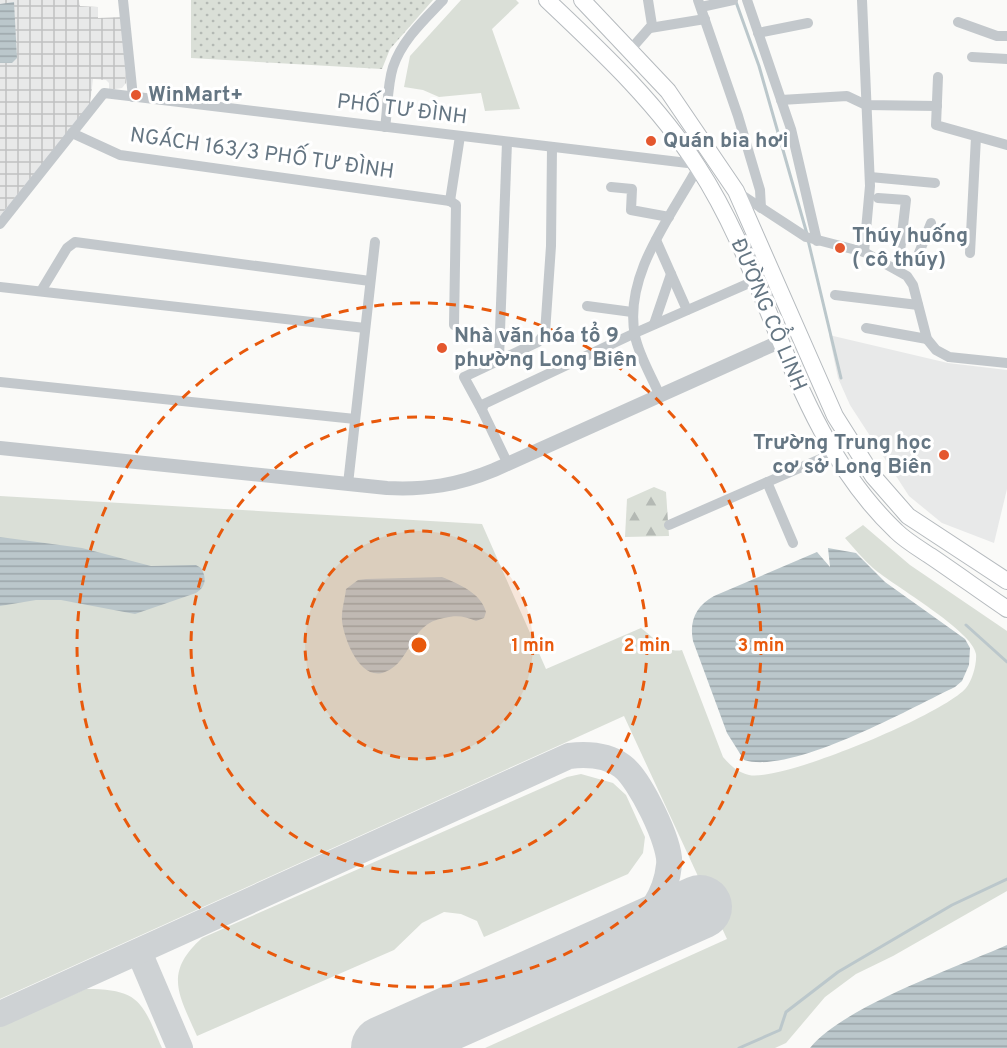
<svg xmlns="http://www.w3.org/2000/svg" width="1007" height="1048" viewBox="0 0 1007 1048" font-family="Overpass,sans-serif">
	<style>
		.built { fill: #e8e9e9 }
		.industrial { fill: url(#industrial-grid) }
		.grass { fill: #dadfd7 }
		.forest { fill: url(#forest-firs) }
		.park { fill: url(#park-dots) }
		.water { fill: url(#water-rules) }
		.lines { fill: none; stroke-linecap: round; stroke-linejoin: round }
		.stream { stroke: #bbc7cb; stroke-width: 3 }
		.taxiway { stroke: #ced2d4; stroke-width: 26 }
		.runway { stroke: #ced2d4; stroke-width: 64 }
		.primary-casing { stroke: #b5babe; stroke-width: 18 }
		.minor { stroke: #c3c8cc; stroke-width: 10 }
		.tertiary { stroke: #c3c8cc; stroke-width: 14 }
		.primary { stroke: #fff; stroke-width: 16 }
		.ring { fill: none; stroke: #e8590c; stroke-width: 3; stroke-dasharray: 10 8 }
		.poi-dot { fill: #e4572e; stroke: #fff; stroke-width: 2 }
		.labels { text-anchor: middle; dominant-baseline: central; stroke-width: 6; stroke-linejoin: round; paint-order: stroke }
		.poi-label { font-size: 21px; font-weight: bold; fill: #657683; stroke: #fff; text-anchor: start }
		.street-label { font-size: 21px; fill: #657683; stroke: #fff }
		.centre { fill: #e8590c; stroke: #fff; stroke-width: 3 }
		.ring-label { font-size: 18px; text-anchor: middle; font-weight: bold; fill: #e8590c; stroke: #fff; stroke-width: 6; stroke-linejoin: round; paint-order: stroke }
	</style>
	<defs>
		<pattern id="industrial-grid" width="8" height="8" patternUnits="userSpaceOnUse" patternTransform="scale(1.5)"><rect width="8" height="8" fill="#e8e9e9"/><path d="M0 4h8M4 0v8" fill="none" stroke="#c0c1c2"/></pattern>
		<pattern id="forest-firs" width="22" height="20" patternUnits="userSpaceOnUse" patternTransform="scale(1.5)"><rect width="22" height="20" fill="#dadfd7"/><path d="M5 1l3.5 6h-7zM16 11l3.5 6h-7z" fill="#b4b9b4"/></pattern>
		<pattern id="park-dots" width="8" height="8" patternUnits="userSpaceOnUse" patternTransform="scale(1.5)"><rect width="8" height="8" fill="#dadfd7"/><path d="M2 2h.1M6 6h.1" fill="none" stroke="#b4b9b4" stroke-width="1.8" stroke-linecap="round"/></pattern>
		<pattern id="water-rules" width="6" height="5" patternUnits="userSpaceOnUse" patternTransform="scale(1.5)"><rect width="6" height="5" fill="#bbc7cb"/><path d="M0 2.5h6" fill="none" stroke="#9ca6aa"/></pattern>
	</defs>
	<rect width="100%" height="100%" fill="#fafaf8"/>
	<path class="built" d="M829 335 948 363 1007 370V489L994 543 942 523 909 496 850 405 838 378Z"/>
	<path class="industrial" d="M0 0H79L80 6 98 7V18L122 17 126 83 122 88 109 90V83L106 80 93 79 90 104 0 216Z"/>
	<g class="grass">
		<path d="M461 0H516L519 3 492 29 520 109 485 111 481 93 439 97 423 90 404 87 410 56Z"/>
		<path d="M0 496 482 524 546 669 641 628C652 636 667 654 682 650L723 757C731 766 737 772 749 775 782 782 944 714 966 688 972 681 977 664 976 654 973 631 894 586 873 568 863 559 854 548 845 538L863 525 910 565 1007 631V891L893 956 856 974 825 997 786 1043 775 1048H485L727 939 624 716 0 999Z"/>
		<path d="M581 774 613 783 626 795 645 837 643 853 628 874 484 937 477 921 461 914 444 912 422 923 394 950 197 1036C179 995 163 973 202 938L567 777Z"/>
		<path d="M86 989C140 989 142 1002 162 1048H0V1026Z"/>
	</g>
	<path class="forest" d="M654 487 666 492 669 536 625 537 627 499Z"/>
	<path class="park" d="M191 0H433L390 49 382 69 191 58Z"/>
	<g class="water">
		<path d="M14 2 17 58 12 63H0V4Z"/>
		<path d="M0 537 82 548 151 566 196 565 201 568C207 578 206 587 196 593L135 614 61 600H36L0 606Z"/>
		<path d="M828 548 856 553 885 582 965 639 970 648 969 665 962 681 955 687C909 709 792 775 744 760L727 733 693 641C689 621 696 606 714 596L817 552 830 567Z"/>
		<path d="M442 577C459 584 481 593 486 612L484 618 476 621C464 616 457 615 444 618 408 624 413 661 385 672 360 682 344 639 342 621 341 611 345 599 346 589L358 580 366 579Z"/>
		<path d="M1007 945V1048H810C841 1008 957 967 1007 945Z"/>
	</g>
	<g class="lines">
		<g class="stream">
			<path d="M736 2 759 66 807 234"/>
			<path d="M808 240 841 378"/>
			<path d="M966 625 1007 662"/>
			<path d="M739 1048 780 1030 786 1012 838 972 952 905 1007 879"/>
		</g>
		<g class="taxiway">
			<path d="M139 952 180 1048"/>
			<path d="M0 1014 569 756C586 754 607 755 622 766 639 778 672 844 669 865 666 897 648 917 627 939"/>
		</g>
		<path class="runway" d="M383 1048 700 907"/>
		<g class="primary-casing">
			<g id="primary">
				<path d="M547 0C602 52 657 103 698 167 774 284 792 432 896 531 906 541 920 549 932 557 957 574 982 592 1007 609"/>
				<path d="M582 0 668 91 736 191 835 416 873 476 908 516 1007 581"/>
			</g>
		</g>
		<g class="minor">
			<path d="M123 0 133 97"/>
			<path d="M698 0 738 116 760 190 761 208"/>
			<path d="M747 0 791 129 817 241"/>
			<path d="M862 0 870 186 864 252"/>
			<path d="M701 7 733 0"/>
			<path d="M958 22 997 36H1007"/>
			<path d="M650 28 705 19"/>
			<path d="M758 33 808 23"/>
			<path d="M631 49 652 25 648 0"/>
			<path d="M972 57 1007 59"/>
			<path d="M938 77 936 125 1007 145"/>
			<path d="M781 100 847 96 866 105 937 106"/>
			<path d="M385 127C388 108 387 86 393 67 402 40 424 20 443 0"/>
			<path d="M72 133 120 155 450 201"/>
			<path d="M870 177 935 183"/>
			<path d="M611 187 632 189 631 210 669 217"/>
			<path d="M740 194 806 237 864 252 907 276 913 285 927 339 936 350 949 357 1007 363"/>
			<path d="M878 198 906 200 898 269"/>
			<path d="M450 201 456 205 454 325"/>
			<path d="M450 201 460 136"/>
			<path d="M0 224 104 93 696 164"/>
			<path d="M656 240 687 310"/>
			<path d="M970 253 976 137"/>
			<path d="M899 262 915 263 931 223"/>
			<path d="M0 287 365 328"/>
			<path d="M41 291 67 248 75 242 370 281"/>
			<path d="M835 295 918 305"/>
			<path d="M587 306 632 312"/>
			<path d="M654 324 671 274"/>
			<path d="M866 328 927 339"/>
			<path d="M499 358 507 142"/>
			<path d="M0 382 355 419"/>
			<path d="M660 396C652 377 639 356 635 336 623 275 671 217 698 167"/>
			<path d="M482 410 464 377 538 342 545 333 551 246 552 147"/>
			<path d="M508 464 482 410 484 404 635 333 754 281"/>
			<path d="M767 482 793 543"/>
			<path d="M348 484 375 242"/>
			<path d="M669 525 834 453"/>
		</g>
		<path class="tertiary" d="M0 448 387 488C426 490 458 485 494 470L779 342"/>
		<use href="#primary" class="primary"/>
	</g>
	<circle cx="419" cy="645" r="114" fill="#e8590c" fill-opacity=".12"/>
	<g class="ring">
		<circle cx="419" cy="645" r="114"/>
		<circle cx="419" cy="645" r="228"/>
		<circle cx="419" cy="645" r="342"/>
	</g>
	<g class="poi-dot">
		<circle cx="136" cy="95" r="6"/>
		<circle cx="651" cy="141" r="6"/>
		<circle cx="840" cy="248" r="6"/>
		<circle cx="442" cy="348" r="6"/>
		<circle cx="944" cy="455" r="6"/>
	</g>
	<g class="labels">
		<g class="poi-label">
			<text x="148" y="95">WinMart+</text>
			<text x="663" y="141">Quán bia hơi</text>
			<text x="852" y="236">Thúy huống<tspan x="852" dy="24">( cô thúy)</tspan></text>
			<text x="454" y="336">Nhà văn hóa tổ 9<tspan x="454" dy="24">phường Long Biên</tspan></text>
			<text x="932" y="443" text-anchor="end">Trường Trung học<tspan x="932" dy="24">cơ sở Long Biên</tspan></text>
		</g>
		<g class="street-label">
			<text transform="translate(402 110) rotate(7)">PHỐ TƯ ĐÌNH</text>
			<text transform="translate(262 154) rotate(8)">NGÁCH 163/3 PHỐ TƯ ĐÌNH</text>
			<text transform="translate(768 315) rotate(67)">ĐƯỜNG CỔ LINH</text>
		</g>
	</g>
	<circle cx="419" cy="645" r="9" class="centre"/>
	<g class="ring-label">
		<text x="533" y="651">1 min</text>
		<text x="647" y="651">2 min</text>
		<text x="761" y="651">3 min</text>
	</g>
</svg>
